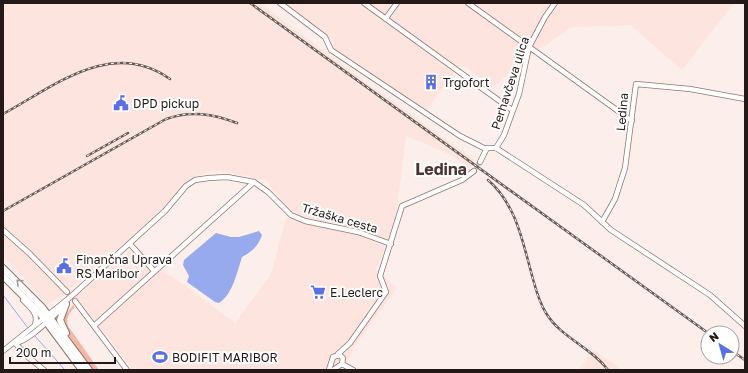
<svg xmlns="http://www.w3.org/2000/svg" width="748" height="373" viewBox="0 0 748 373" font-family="'Golos Text',sans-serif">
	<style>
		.built { fill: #fde4de }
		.green { fill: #f5b6a6 }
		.water { fill: #97aaee }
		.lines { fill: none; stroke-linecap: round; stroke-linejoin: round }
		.stream { stroke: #97aaee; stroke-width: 1 }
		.minor-tunnel { stroke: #dccfcb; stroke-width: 4.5; stroke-dasharray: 4.5 2; stroke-linecap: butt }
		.minor-casing { stroke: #92756e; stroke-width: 6 }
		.major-casing { stroke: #92756e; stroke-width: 8 }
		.minor { stroke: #fff; stroke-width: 4.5 }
		.major { stroke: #fff; stroke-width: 6 }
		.rail-casing { stroke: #665a57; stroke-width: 2.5 }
		.rail { stroke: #fff; stroke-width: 1; stroke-dasharray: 3; stroke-linecap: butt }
		.minor-bridge-casing { stroke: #92756e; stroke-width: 6; stroke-linecap: butt }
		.minor-bridge { stroke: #fff; stroke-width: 4.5 }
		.oneway { stroke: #9c9896 }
		.labels { text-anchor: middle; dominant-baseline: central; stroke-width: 4; stroke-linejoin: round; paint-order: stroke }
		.poi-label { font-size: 12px; fill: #241916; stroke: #fff; text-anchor: start }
		.street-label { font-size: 12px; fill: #241916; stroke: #fff }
		.district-label { font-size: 16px; font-weight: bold; fill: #4c332d; stroke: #fff }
	</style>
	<rect width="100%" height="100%" fill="#fcefeb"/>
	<g class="built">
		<path d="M3 3H260L356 75 475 160 470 169 451 155 406 136 397 208 390 239 388 240 356 228 303 218 286 206 266 180 215 170 190 178 164 209 136 233 64 294 47 305 15 268 3 257Z"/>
		<path d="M281 3H734L682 70 630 25 572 27 533 54 493 87 461 64 426 111 332 47 335 42Z"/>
		<path d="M286 218 361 236 386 247 376 269 397 288 354 347 350 358 341 370H133L76 296 136 245 159 269 176 279 235 323 271 274Z"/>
		<path d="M594 350 622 370H578Z"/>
	</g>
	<path class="green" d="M73 305 75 307C69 313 66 317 68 326L99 370H92L65 330 64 317Z"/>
	<path class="water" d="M259 231 262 235C258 246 253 251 242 257 237 272 233 294 219 303L215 302 187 282 189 276 183 265 184 260 216 233 231 237H239Z"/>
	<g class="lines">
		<g class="stream">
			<path d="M3 295 28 328"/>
			<path d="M34 335 65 370"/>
		</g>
		<path class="minor-tunnel" d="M474 171 480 162"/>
		<g class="minor-casing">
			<g id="minor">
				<path d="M280 3 325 37 331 50 460 136 486 149"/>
				<path d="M364 3 512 110"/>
				<path d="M468 3 632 121"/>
				<path d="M386 18 397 3"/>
				<path d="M496 148 584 205 611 230 710 295 745 326"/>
				<path d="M496 148 504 135 519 94 529 47 545 17 555 3"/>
				<path d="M480 162 487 148H496"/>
				<path d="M602 222 615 199 625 168 636 84 690 89 745 99"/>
				<path d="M3 230 29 253 67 292"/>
				<path d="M130 244 154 271"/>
				<path d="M76 292 165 211 186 186 195 180 209 178 227 177 254 182 268 192 291 215 305 221 358 232 391 244"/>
				<path d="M23 300C30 307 39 314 35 324"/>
				<path d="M75 301 127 370"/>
				<path d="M95 325 254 182"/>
				<path d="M15 343C28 342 55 314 66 305"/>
				<path d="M15 343 28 357 44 370"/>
				<path d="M3 351 68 299"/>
				<path d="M338 354 350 343 386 292 380 276 402 206 462 180 474 171"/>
				<path d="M342 364 353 370"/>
				<path d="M329 370 333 357 340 355 343 358 342 364 333 370"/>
			</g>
		</g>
		<g class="major-casing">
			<g id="major">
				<path d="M3 268 42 307 89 370"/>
				<path d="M3 276 38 311 82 370"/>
				<path d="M66 333 60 320 66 304"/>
			</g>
		</g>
		<use href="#minor" class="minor"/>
		<use href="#major" class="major"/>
		<g class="rail-casing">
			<g id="rail">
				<path d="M250 3 708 333"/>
				<path d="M3 114C56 85 112 38 170 79"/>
				<path d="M87 156 128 133"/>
				<path d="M488 180C517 205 523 244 533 279 536 290 539 302 546 313 561 338 591 347 608 370"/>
				<path d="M3 211 166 119C191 110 213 114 237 123"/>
				<path d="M732 351 745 360"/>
			</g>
		</g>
		<use href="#rail" class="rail"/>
		<g class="minor-bridge-casing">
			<path id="minor-bridge" d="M68 299 76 292"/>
		</g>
		<use href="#minor-bridge" class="minor-bridge"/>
	</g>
	<defs><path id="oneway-chevron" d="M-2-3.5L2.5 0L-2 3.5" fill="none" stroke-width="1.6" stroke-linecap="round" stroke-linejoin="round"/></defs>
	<use class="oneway" href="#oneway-chevron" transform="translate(19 282) rotate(-136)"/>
	<defs>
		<g id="building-bare" transform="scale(1.2)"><path d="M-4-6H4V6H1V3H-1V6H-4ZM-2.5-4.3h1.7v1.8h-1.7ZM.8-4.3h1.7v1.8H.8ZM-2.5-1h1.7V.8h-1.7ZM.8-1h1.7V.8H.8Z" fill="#586fe5" stroke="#fff" stroke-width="2.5" paint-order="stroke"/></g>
		<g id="civic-bare" transform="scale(1.2)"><path d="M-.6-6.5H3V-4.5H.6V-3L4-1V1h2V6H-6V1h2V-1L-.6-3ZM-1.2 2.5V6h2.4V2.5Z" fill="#586fe5" stroke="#fff" stroke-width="2.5" paint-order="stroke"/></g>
		<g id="supermarket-bare" transform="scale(1.2)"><path d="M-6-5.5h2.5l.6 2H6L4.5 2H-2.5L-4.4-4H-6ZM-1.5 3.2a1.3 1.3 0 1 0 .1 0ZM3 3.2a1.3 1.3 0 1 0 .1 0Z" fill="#586fe5" stroke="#fff" stroke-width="2.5" paint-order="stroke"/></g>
		<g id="stadium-bare" transform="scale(1.2)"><path d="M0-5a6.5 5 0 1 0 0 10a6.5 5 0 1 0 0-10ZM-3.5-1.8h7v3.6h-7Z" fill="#586fe5" stroke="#fff" stroke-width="2.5" paint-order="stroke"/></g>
	</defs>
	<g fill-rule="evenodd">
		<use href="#building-bare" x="431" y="82"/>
		<use href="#civic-bare" x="121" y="103"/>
		<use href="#civic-bare" x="64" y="266"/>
		<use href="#supermarket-bare" x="318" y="292"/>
		<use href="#stadium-bare" x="160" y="357"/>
	</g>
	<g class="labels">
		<g class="poi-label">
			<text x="443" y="82">Trgofort</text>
			<text x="133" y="103">DPD pickup</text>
			<text x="76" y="259">Finančna Uprava<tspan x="76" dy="14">RS Maribor</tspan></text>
			<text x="330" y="292">E.Leclerc</text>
			<text x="172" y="357">BODIFIT MARIBOR</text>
		</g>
		<g class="street-label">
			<text transform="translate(510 83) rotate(-72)">Perhavčeva ulica</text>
			<text transform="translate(622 112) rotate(-85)">Ledina</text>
			<text transform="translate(340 218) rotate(16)">Tržaška cesta</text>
		</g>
		<g class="district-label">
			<text x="441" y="169">Ledina</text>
		</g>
	</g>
	<rect width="748" height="373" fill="none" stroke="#241916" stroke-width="8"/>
	<g transform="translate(720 345) rotate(323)"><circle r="19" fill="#ffffff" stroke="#a7a3a2"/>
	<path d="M0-3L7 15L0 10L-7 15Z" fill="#586fe5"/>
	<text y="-6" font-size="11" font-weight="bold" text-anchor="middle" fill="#241916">N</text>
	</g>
	<path d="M10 357v6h105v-6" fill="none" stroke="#241916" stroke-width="2"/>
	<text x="16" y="357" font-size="12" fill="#241916" stroke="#ffffff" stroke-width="3" paint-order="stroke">200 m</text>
</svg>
